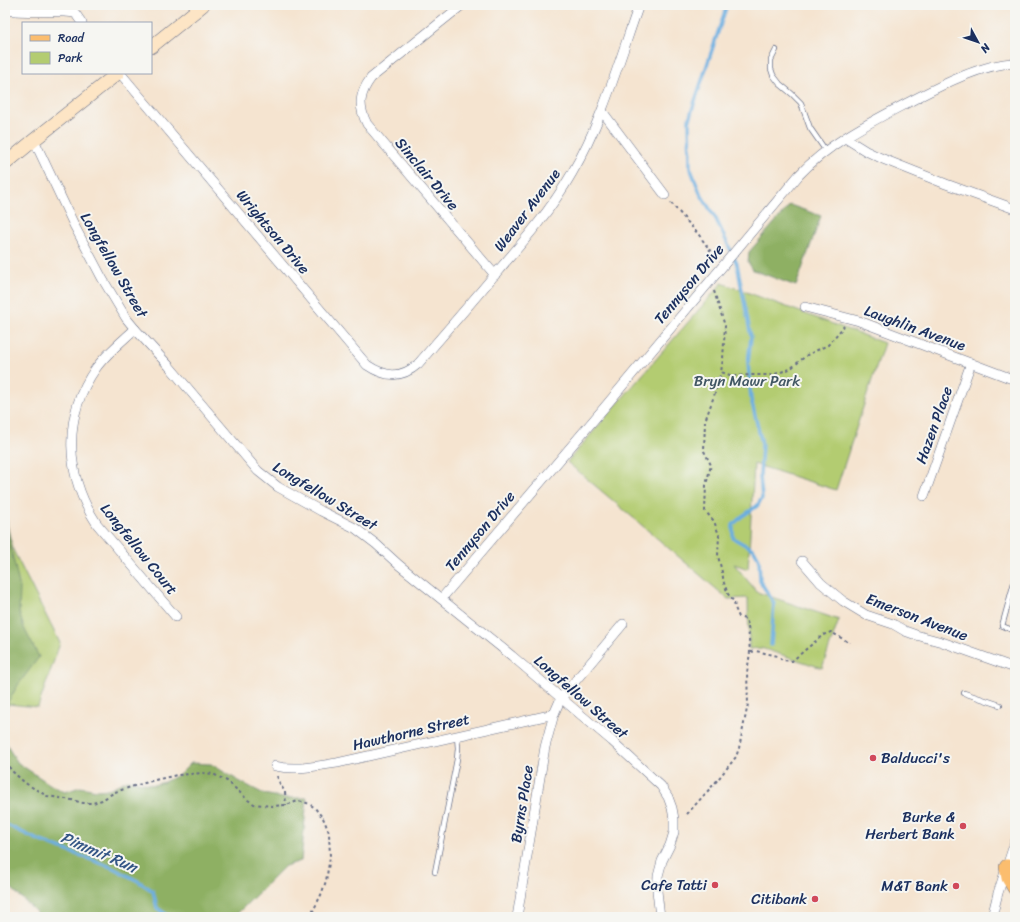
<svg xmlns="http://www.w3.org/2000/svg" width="1020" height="922" viewBox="0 0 1020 922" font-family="Sriracha,sans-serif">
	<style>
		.green { fill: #b3cc71; stroke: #677e68 }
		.forest { fill: #8eb063; stroke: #547060 }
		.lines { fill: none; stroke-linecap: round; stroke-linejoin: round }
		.stream { stroke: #6baee0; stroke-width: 3.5 }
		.lane-casing { stroke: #676e86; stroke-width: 6 }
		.street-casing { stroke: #676e86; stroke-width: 10 }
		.secondary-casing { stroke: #676e86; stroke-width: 14 }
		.primary-casing { stroke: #676e86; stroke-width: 16 }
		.path { stroke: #676e86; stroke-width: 2; stroke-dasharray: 3 3; stroke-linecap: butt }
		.lane { stroke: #fff; stroke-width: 4.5 }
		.street { stroke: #fff; stroke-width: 9 }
		.secondary { stroke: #fde5c5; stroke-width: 13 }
		.primary { stroke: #fbbd6e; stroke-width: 15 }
		.poi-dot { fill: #d1495b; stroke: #f6f6f2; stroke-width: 1.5 }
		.labels { text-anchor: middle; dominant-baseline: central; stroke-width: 4; stroke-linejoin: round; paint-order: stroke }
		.street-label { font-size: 15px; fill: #1b2f5e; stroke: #f6f6f2 }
		.park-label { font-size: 15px; fill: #415663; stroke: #f6f6f2 }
		.poi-label { font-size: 15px; fill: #1b2f5e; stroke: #f6f6f2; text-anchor: end }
		.water-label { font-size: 16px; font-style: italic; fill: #335585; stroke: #f6f6f2 }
	</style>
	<rect width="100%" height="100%" fill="#f6f6f2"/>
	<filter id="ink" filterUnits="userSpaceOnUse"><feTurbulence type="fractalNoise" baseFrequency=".025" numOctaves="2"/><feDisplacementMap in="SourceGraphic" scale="8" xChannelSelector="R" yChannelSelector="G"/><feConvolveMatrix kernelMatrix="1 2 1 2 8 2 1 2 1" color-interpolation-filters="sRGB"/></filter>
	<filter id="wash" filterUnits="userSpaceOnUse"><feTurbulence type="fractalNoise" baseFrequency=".012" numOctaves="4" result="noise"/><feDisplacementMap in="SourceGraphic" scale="16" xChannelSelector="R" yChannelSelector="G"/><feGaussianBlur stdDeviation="0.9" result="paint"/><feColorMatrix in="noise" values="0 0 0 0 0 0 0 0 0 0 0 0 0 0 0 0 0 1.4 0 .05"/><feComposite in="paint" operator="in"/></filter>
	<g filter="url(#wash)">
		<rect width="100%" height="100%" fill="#f5e4d0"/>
		<g class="green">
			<path d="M722 283 884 343 836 490 754 464 748 569 734 564 757 592 839 620 822 668 761 648 749 649 748 598 728 599 624 510 567 462Z"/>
			<path d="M5 508 8 529 13 550 60 643 38 707 8 704 5 719Z"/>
		</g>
		<g class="forest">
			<path d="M790 205 821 216 796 286 753 270 748 262 749 252Z"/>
			<path d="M5 508 9 541 20 588 19 612 24 628 39 657 18 685 8 702 5 719Z"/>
			<path d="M5 739 9 749 18 763 51 785 65 792 80 787 97 790 109 789 127 780 154 785 164 782 180 774 191 763 211 764 239 781 264 794 283 798H307L301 861 285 866 234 917H37L36 912 5 882Z"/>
		</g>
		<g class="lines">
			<g class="stream">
				<path d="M727 5 689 119 690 167 700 193 716 219 737 264 751 337 748 363 751 399 762 444 760 476 762 498 757 506 741 517 733 525V538L754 550 759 559 760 581 774 603 771 645"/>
				<path d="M5 824 38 840 111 867 138 881 153 891 157 908 170 917"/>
			</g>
		</g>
	</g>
	<g filter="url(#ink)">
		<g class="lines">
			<g class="lane-casing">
				<g id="lane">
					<path d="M776 50 771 60V69L773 75 780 84 792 94 801 103 810 128 826 151"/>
					<path d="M1015 579 1002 626 1015 631"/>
					<path d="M964 693 1000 705"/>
					<path d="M435 872 457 759 458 748 457 736"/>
				</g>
			</g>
			<g class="street-casing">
				<g id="street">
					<path d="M462 5 371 78C359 94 358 106 367 124L495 275"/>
					<path d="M5 10C28 13 51 10 75 13L82 23"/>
					<path d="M120 73 367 365C385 377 401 379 418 364 445 333 471 303 497 272 525 240 551 210 572 173 602 122 619 61 639 5"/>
					<path d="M602 111 665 195"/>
					<path d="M845 138 866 151 883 159 946 184 1015 209"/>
					<path d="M34 140 75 227 102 278 126 318 135 329 169 366 258 471 278 487 321 511 355 528 376 544 399 565 512 656 561 698 612 741 661 786 668 797 672 808 674 819V832L670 845 662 861 658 876 657 891 660 917"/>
					<path d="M805 307 859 321 1015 380"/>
					<path d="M135 329C121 342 107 353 96 368 62 416 65 476 97 524L176 617"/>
					<path d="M924 496 971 363"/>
					<path d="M802 561 821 583 843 601 866 615 893 624 905 631 916 635 942 642 1015 668"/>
					<path d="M442 598 603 409 799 175C829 143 869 123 907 103 938 87 980 64 1015 63"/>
					<path d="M275 766C295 771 317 766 337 763L554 714"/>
					<path d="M517 917 545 747 554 714 561 698 623 624"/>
					<path d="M992 917 998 893 1015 842"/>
				</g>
			</g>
			<g class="secondary-casing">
				<g id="secondary">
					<path d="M151 47 203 5"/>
					<path d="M5 164 34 140 118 73"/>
				</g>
			</g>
			<g class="primary-casing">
				<path id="primary" d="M1007 867 1009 878 1015 888"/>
			</g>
			<g class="path">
				<path d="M671 203 699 235 714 256 716 260"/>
				<path d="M714 291 725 326 723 359 721 372 733 376 752 375H772L790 369 807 355 828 345 844 326"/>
				<path d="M5 575 7 608 5 615"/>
				<path d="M751 652 756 651 778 656 782 660 792 661 823 635 831 632 850 643"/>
				<path d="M5 662 6 684 5 689"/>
				<path d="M5 762 12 771 25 783 47 796 72 800 83 803H93L102 800 115 792 134 786 155 780 177 775 203 773 213 774 227 781 248 800 254 804 272 806 286 805 298 801 307 803 314 807 323 818 329 832 330 857 326 881 321 895 311 915 309 917"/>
				<path d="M277 776 280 784 285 792 286 805"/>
				<path d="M687 814 715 783 736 757 739 748 748 704 747 673 750 652 748 624 745 619 739 617 735 608 734 602 728 594 724 583 722 572 718 556 719 535 714 521 705 511 706 485 711 465 704 451 705 421 714 396 721 372"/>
			</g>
			<use href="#lane" class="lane"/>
			<use href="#street" class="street"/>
			<use href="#secondary" class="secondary"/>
			<use href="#primary" class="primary"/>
		</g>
	</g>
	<g class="poi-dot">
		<circle cx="873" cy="758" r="4"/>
		<circle cx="963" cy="826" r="4"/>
		<circle cx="715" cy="885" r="4"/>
		<circle cx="956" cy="886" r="4"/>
		<circle cx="815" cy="899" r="4"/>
	</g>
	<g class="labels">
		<g class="street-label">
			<text transform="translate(427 174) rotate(50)">Sinclair Drive</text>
			<text transform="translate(527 210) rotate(-53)">Weaver Avenue</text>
			<text transform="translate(273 232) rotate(50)">Wrightson Drive</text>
			<text transform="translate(114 265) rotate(60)">Longfellow Street</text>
			<text transform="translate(689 284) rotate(-50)">Tennyson Drive</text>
			<text transform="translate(915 328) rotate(20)">Laughlin Avenue</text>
			<text transform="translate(934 425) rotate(-70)">Hazen Place</text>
			<text transform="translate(325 496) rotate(31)">Longfellow Street</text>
			<text transform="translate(480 531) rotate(-50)">Tennyson Drive</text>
			<text transform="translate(139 549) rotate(51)">Longfellow Court</text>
			<text transform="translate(917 617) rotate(21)">Emerson Avenue</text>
			<text transform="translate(581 697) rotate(41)">Longfellow Street</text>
			<text transform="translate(411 732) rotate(-13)">Hawthorne Street</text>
			<text transform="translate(522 804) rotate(-81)">Byrns Place</text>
		</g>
		<g class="park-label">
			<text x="747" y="381">Bryn Mawr Park</text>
		</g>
		<g class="poi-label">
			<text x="881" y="758" text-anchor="start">Balducci's</text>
			<text x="955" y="817">Burke &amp;<tspan x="955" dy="17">Herbert Bank</tspan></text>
			<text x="707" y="885">Cafe Tatti</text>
			<text x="948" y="886">M&amp;T Bank</text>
			<text x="807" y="899">Citibank</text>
		</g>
		<g class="water-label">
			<text transform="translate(99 852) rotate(23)">Pimmit Run</text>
		</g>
	</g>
	<rect width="1020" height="922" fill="none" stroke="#f6f6f2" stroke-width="20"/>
	<rect x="22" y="22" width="130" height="52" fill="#f6f6f2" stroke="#9ea6b7"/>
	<rect x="30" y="35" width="20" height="6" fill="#fbbd6e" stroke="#9ea6b7"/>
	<text x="58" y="42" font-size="12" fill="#1b2f5e">Road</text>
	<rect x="30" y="52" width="20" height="12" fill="#b3cc71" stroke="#9ea6b7"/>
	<text x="58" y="62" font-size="12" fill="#1b2f5e">Park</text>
	<g transform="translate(978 42) rotate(130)" stroke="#f6f6f2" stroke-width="3" paint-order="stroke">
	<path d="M0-3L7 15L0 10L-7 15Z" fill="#1b2f5e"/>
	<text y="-6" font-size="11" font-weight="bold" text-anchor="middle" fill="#1b2f5e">N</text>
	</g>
</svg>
